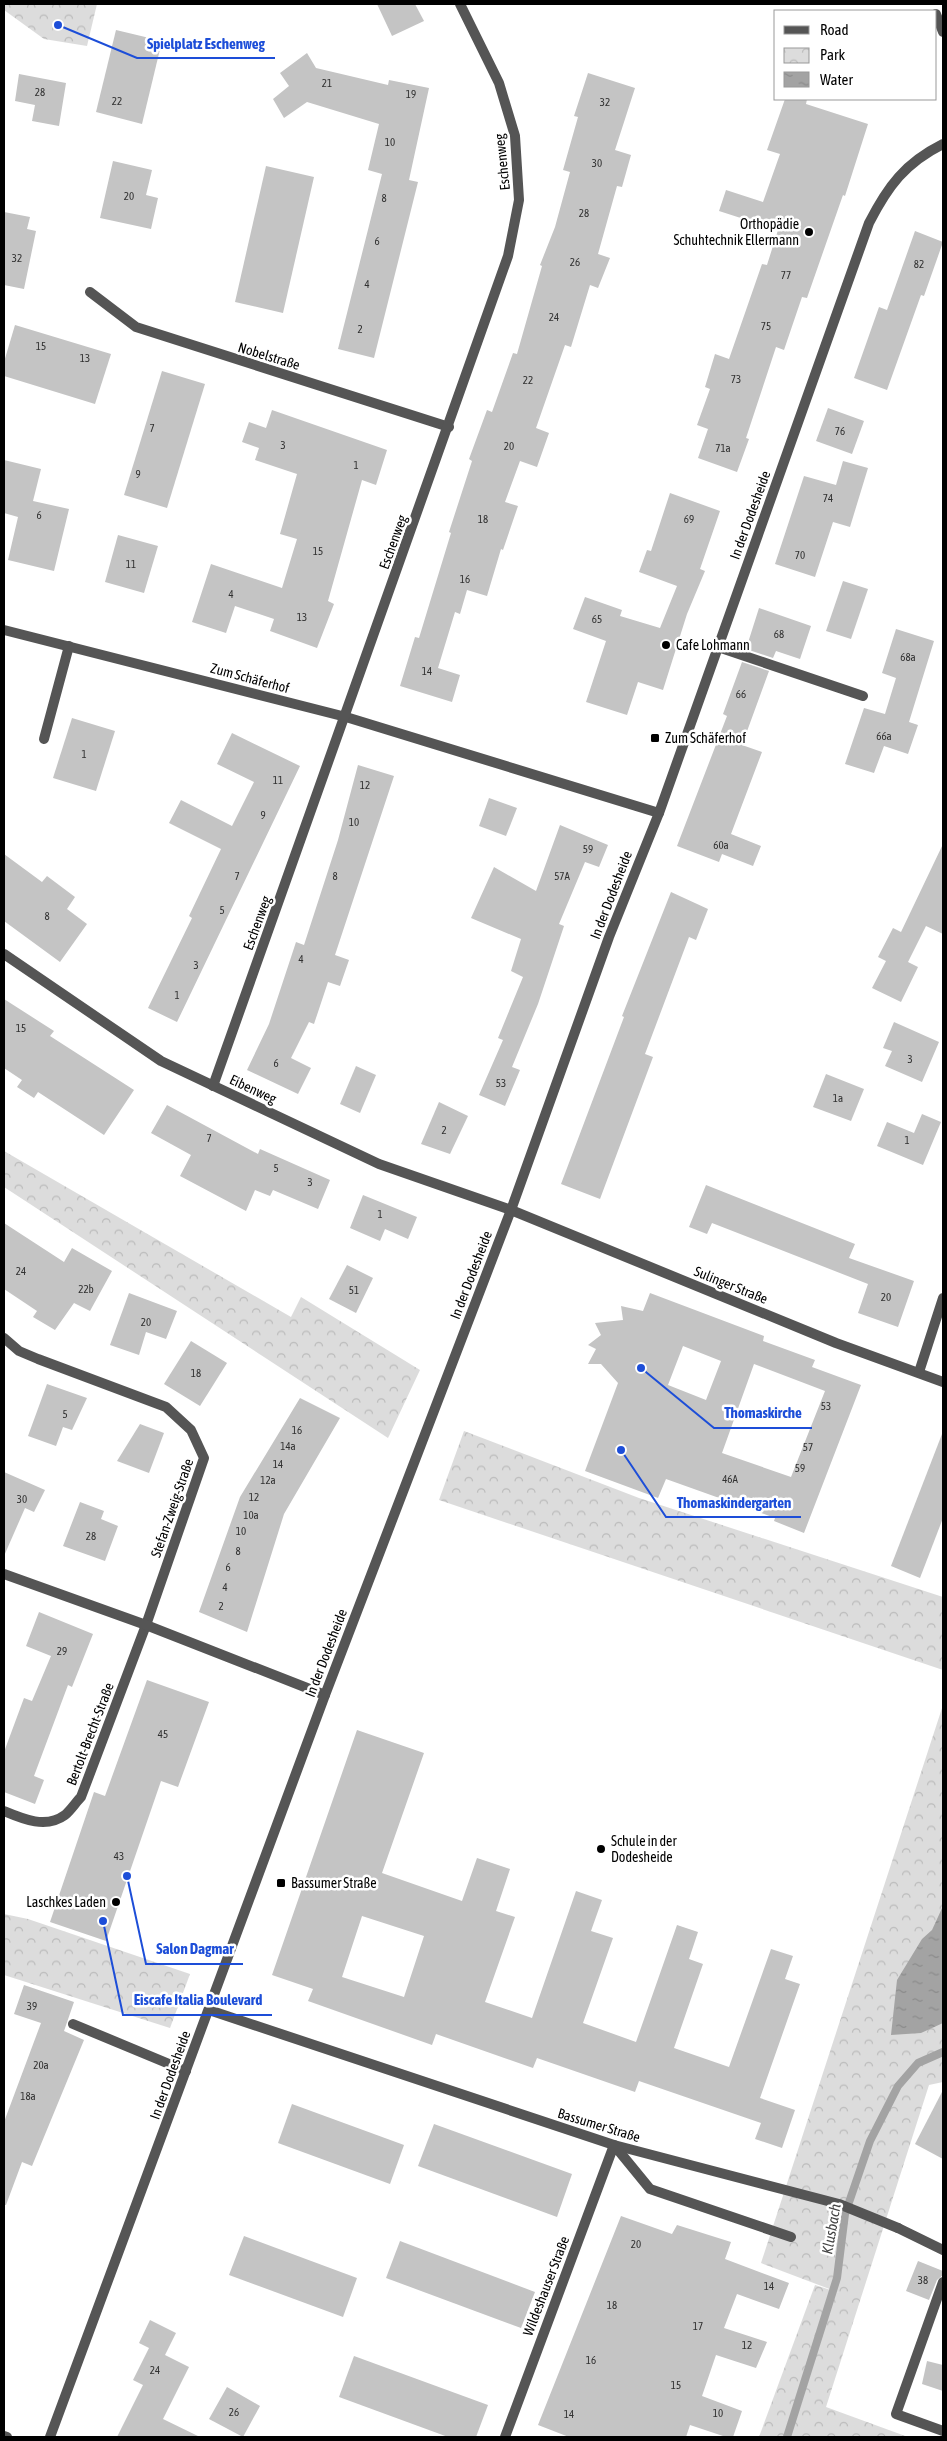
<svg xmlns="http://www.w3.org/2000/svg" width="947" height="2441" viewBox="0 0 947 2441" font-family="'Asap Condensed',sans-serif">
	<style>
		.park { fill: url(#park-crowns) }
		.water { fill: url(#water-ripples) }
		.lines { fill: none; stroke-linecap: round; stroke-linejoin: round }
		.stream { stroke: #a3a3a3; stroke-width: 8 }
		.building { fill: #c4c4c4; fill-rule: evenodd }
		.service { stroke: #555; stroke-width: 10 }
		.minor { stroke: #555; stroke-width: 10 }
		.tertiary { stroke: #555; stroke-width: 10 }
		.poi-dot { fill: #000; stroke: #fff; stroke-width: 2 }
		.labels { text-anchor: middle; dominant-baseline: central; stroke-width: 5; stroke-linejoin: round; paint-order: stroke }
		.number-label { font-size: 11px; fill: #313131 }
		.street-label { font-size: 14px; fill: #000; stroke: #fff }
		.poi-label { font-size: 14px; fill: #000; stroke: #fff; text-anchor: start }
		.water-label { font-size: 15px; font-style: italic; fill: #444; stroke: #fff }
		.leader { fill: none; stroke: #1d4ed8; stroke-width: 2 }
		.callout-dot { fill: #1d4ed8; stroke: #fff; stroke-width: 2 }
		.callout-label { font-size: 15px; text-anchor: middle; font-weight: bold; fill: #1d4ed8; stroke: #fff; stroke-width: 5; stroke-linejoin: round; paint-order: stroke }
	</style>
	<defs>
		<pattern id="park-crowns" width="20" height="18" patternUnits="userSpaceOnUse" patternTransform="scale(1.25)"><rect width="20" height="18" fill="#dcdcdc"/><path d="M2 6a3 3 0 1 1 6 0M12 15a3 3 0 1 1 6 0" fill="none" stroke="#bbb"/></pattern>
		<pattern id="water-ripples" width="26" height="14" patternUnits="userSpaceOnUse" patternTransform="scale(1.25)"><rect width="26" height="14" fill="#a3a3a3"/><path d="M2 4q2-2 4 0t4 0M15 11q2-2 4 0t4 0" fill="none" stroke="#8b8b8b"/></pattern>
	</defs>
	<rect width="100%" height="100%" fill="#fff"/>
	<g class="park">
		<path d="M4 4H97L87 46 44 39 4 10Z"/>
		<path d="M4 1151 291 1317 301 1297 420 1370 388 1438 4 1187Z"/>
		<path d="M464 1431 639 1498 943 1597V1670L439 1500Z"/>
		<path d="M943 1705V2082L929 2085 826 2407 908 2437H759L815 2285 840 2293 761 2263Z"/>
		<path d="M4 1914 28 1919 190 1974 170 2028 4 1975Z"/>
	</g>
	<path class="water" d="M943 1906V2023L921 2033 891 2035 897 1980 922 1939 932 1930Z"/>
	<g class="lines">
		<path class="stream" d="M787 2437 837 2278 845 2214 870 2141 898 2086 918 2063 943 2052"/>
	</g>
	<g class="building">
		<path d="M377 4H415L424 21 392 36Z"/>
		<path d="M116 30 162 41 142 124 96 112Z"/>
		<path d="M307 53 316 68 388 85 389 80 429 88 409 180 418 182 374 358 338 349 382 174 368 170 379 124 307 102 284 118 273 99 289 86 280 73Z"/>
		<path d="M588 73 635 88 615 150 631 155 622 187 617 186 598 254 610 258 598 288 590 285 571 347 565 345 536 428 549 433 537 467 520 461 505 502 518 506 503 550 501 549 487 596 467 590 460 614 455 612 438 668 460 675 452 702 400 686 415 637 419 638 451 533 449 532 472 461 469 459 487 410 492 412 513 353 517 354 542 266 540 265 555 227 570 172 563 170 578 117 574 116Z"/>
		<path d="M19 74 66 83 59 126 32 121 35 105 15 101Z"/>
		<path d="M785 99H807L806 104 868 124 845 196 843 195 807 298 802 297 784 350 776 347 746 438 749 439 737 472 698 458 708 429 697 425 710 389 705 387 715 354 729 359 762 264 767 265 778 230 719 211 726 190 763 202 780 154 767 150Z"/>
		<path d="M113 161 152 170 146 195 158 198 151 229 100 218Z"/>
		<path d="M266 166 314 177 283 313 235 302Z"/>
		<path d="M4 212 30 217 27 229 36 231 24 289 4 285Z"/>
		<path d="M915 231 943 242 924 296 921 295 887 390 854 378 879 307 887 310Z"/>
		<path d="M15 325 111 354 95 404 4 376V362Z"/>
		<path d="M162 371 205 384 167 508 124 495Z"/>
		<path d="M828 408 864 421 852 454 816 441Z"/>
		<path d="M272 410 387 450 376 485 362 480 328 601 334 604 317 648 270 631 274 619 235 606 226 633 192 622 211 564 282 588 297 539 280 534 297 474 255 460 259 448 242 442 249 422 266 428Z"/>
		<path d="M4 460 41 469 33 501 69 509 54 571 8 560 18 517 4 513Z"/>
		<path d="M843 461 868 468 850 527 833 522 815 577 775 564 804 476 836 485Z"/>
		<path d="M670 493 720 511 700 569 705 571 687 614 663 690 638 682 627 715 586 702 606 641 573 629 585 597 622 610 620 616 660 628 677 586 639 572 647 550 651 551Z"/>
		<path d="M118 535 158 546 144 593 105 582Z"/>
		<path d="M843 581 868 589 851 639 826 631Z"/>
		<path d="M759 608 811 626 800 659 776 651 773 658 746 649Z"/>
		<path d="M896 629 934 641 909 722 918 725 908 754 884 746 874 773 845 764 864 708 885 714 896 678 882 673Z"/>
		<path d="M742 662 769 671 742 745 762 752 731 834 761 846 753 866 722 854 719 862 677 846 727 716 723 714Z"/>
		<path d="M72 718 115 731 96 791 53 778Z"/>
		<path d="M232 733 300 766 177 1022 148 1008 192 918 189 916 221 849 169 823 181 800 232 826 254 782 217 764Z"/>
		<path d="M358 765 394 776 335 955 349 960 340 986 328 982 314 1024 309 1022 291 1058 311 1068 298 1094 247 1070 269 1024 296 942 304 945 338 840Z"/>
		<path d="M489 798 517 808 506 836 479 826Z"/>
		<path d="M560 825 608 845 599 867 585 862 559 924 564 926 538 1004 512 1067 520 1070 505 1106 479 1095 503 1040 498 1038 523 977 511 971 521 939 471 918 494 867 536 891Z"/>
		<path d="M943 844V934L926 926 908 962 918 967 901 1002 872 988 886 961 878 957 893 928 901 932Z"/>
		<path d="M4 854 42 882 47 876 75 897 67 909 87 924 60 962 4 921Z"/>
		<path d="M671 892 708 909 696 940 689 937 645 1054 653 1057 600 1199 561 1184 624 1017 622 1016Z"/>
		<path d="M4 999 54 1031 50 1036 134 1090 104 1135 38 1092 34 1098 17 1087 22 1080 4 1068Z"/>
		<path d="M894 1022 939 1042 922 1082 885 1066 892 1051 883 1048Z"/>
		<path d="M356 1066 376 1075 360 1113 340 1104Z"/>
		<path d="M826 1074 864 1089 851 1121 813 1107Z"/>
		<path d="M439 1102 468 1116 450 1154 421 1144Z"/>
		<path d="M167 1105 258 1154 260 1149 330 1180 318 1209 273 1190 270 1196 255 1190 246 1211 180 1176 191 1155 151 1133Z"/>
		<path d="M922 1114 941 1122 923 1165 877 1146 887 1122 914 1133Z"/>
		<path d="M706 1185 855 1244 849 1258 914 1281 898 1327 858 1313 868 1284 712 1223 707 1234 689 1227Z"/>
		<path d="M363 1195 417 1217 408 1239 385 1229 380 1241 350 1228Z"/>
		<path d="M4 1223 64 1262 72 1248 112 1271 90 1311 74 1303 55 1330 33 1317 37 1311 4 1289Z"/>
		<path d="M347 1265 373 1278 356 1313 329 1299Z"/>
		<path d="M129 1293 177 1311 166 1339 146 1332 139 1355 110 1345Z"/>
		<path d="M650 1293 764 1336 763 1341 815 1360 812 1367 861 1385 804 1533 774 1521 775 1518 666 1479 658 1498 585 1471 618 1383 601 1364H588L596 1349 588 1345 601 1335 595 1323 623 1320 621 1306 643 1311ZM683 1346 721 1361 706 1400 668 1385ZM754 1364 825 1391 791 1477 722 1453Z"/>
		<path d="M191 1341 227 1363 200 1406 164 1384Z"/>
		<path d="M47 1384 87 1398 72 1430 63 1427 56 1446 28 1436Z"/>
		<path d="M300 1398 340 1418 284 1514 247 1632 199 1612 240 1497Z"/>
		<path d="M140 1424 164 1433 149 1473 117 1461Z"/>
		<path d="M942 1434 943 1518 920 1578 891 1566Z"/>
		<path d="M4 1472 45 1490 34 1512 25 1508 4 1556Z"/>
		<path d="M80 1502 104 1511 101 1519 118 1526 105 1561 63 1546Z"/>
		<path d="M39 1612 93 1634 72 1687 68 1685 34 1776 44 1780 35 1804 4 1792V1752L24 1698 32 1701 51 1656 26 1646Z"/>
		<path d="M147 1680 209 1702 178 1787 161 1781 106 1941 50 1922 94 1792 105 1796Z"/>
		<path d="M357 1730 424 1753 382 1873 462 1901 477 1858 510 1869 496 1911 515 1917 485 2002 532 2018 576 1891 602 1900 591 1931 613 1938 583 2023 636 2042 677 1925 698 1932 689 1959 703 1964 674 2048 729 2067 771 1949 793 1956 785 1979 800 1984 760 2098 795 2110 782 2148 755 2139 761 2123 639 2081 635 2092 537 2058 533 2068 436 2034 432 2045 308 2001 313 1989 272 1975ZM362 1916 424 1936 404 1997 342 1977Z"/>
		<path d="M24 1985 74 2002 64 2031 84 2040 32 2166 22 2162 6 2205H4V2122L41 2023 14 2014Z"/>
		<path d="M943 2090V2159L915 2144Z"/>
		<path d="M292 2104 404 2145 390 2184 278 2143Z"/>
		<path d="M434 2124 572 2174 557 2217 418 2166Z"/>
		<path d="M621 2216 672 2234 677 2225 731 2242 725 2259 789 2283 779 2309 737 2294 724 2328 767 2342 756 2368 716 2355 702 2396 742 2411 733 2437H726L690 2425 686 2437H569L538 2425Z"/>
		<path d="M244 2236 357 2278 343 2317 229 2275Z"/>
		<path d="M400 2241 535 2292 521 2328 386 2278Z"/>
		<path d="M918 2261 943 2271V2275L937 2280 929 2300 906 2291Z"/>
		<path d="M150 2320 176 2333 165 2355 189 2367 163 2419 200 2437H117L143 2385 133 2380 149 2348 139 2343Z"/>
		<path d="M354 2356 488 2405 476 2437H448L339 2397Z"/>
		<path d="M927 2361 943 2365V2391L922 2384Z"/>
		<path d="M227 2387 260 2406 243 2437 209 2419Z"/>
	</g>
	<g class="lines">
		<g class="service">
			<path d="M718 647 863 696"/>
			<path d="M44 739 69 646"/>
			<path d="M73 2024 186 2071"/>
			<path d="M898 2228 943 2250"/>
			<path d="M943 2282 896 2414 943 2431"/>
		</g>
		<g class="minor">
			<path d="M90 292 136 327 449 427"/>
			<path d="M4 630 346 717 659 813"/>
			<path d="M4 954 161 1061 379 1164 511 1210 836 1343 943 1382"/>
			<path d="M213 1086 508 256 519 200 515 136 499 83 460 4"/>
			<path d="M4 1338 19 1351 38 1359 166 1407 191 1430 204 1458 146 1625 81 1797C76 1802 71 1810 65 1815 46 1829 23 1819 4 1811"/>
			<path d="M919 1372 943 1298"/>
			<path d="M4 1574 146 1625 325 1695"/>
			<path d="M209 2010 614 2145 839 2204 898 2228"/>
			<path d="M4 2436 7 2437"/>
			<path d="M505 2437 614 2145 650 2189 791 2237"/>
		</g>
		<g class="tertiary">
			<path d="M936 14 943 32"/>
			<path d="M50 2437 325 1695 511 1210 609 937 659 813 869 223C888 186 905 163 943 144"/>
		</g>
	</g>
	<g class="poi-dot">
		<circle cx="809" cy="232" r="5"/>
		<circle cx="666" cy="645" r="5"/>
		<rect x="650" y="733" width="10" height="10" rx="2.5"/>
		<circle cx="601" cy="1849" r="5"/>
		<rect x="276" y="1878" width="10" height="10" rx="2.5"/>
		<circle cx="116" cy="1902" r="5"/>
	</g>
	<g class="labels">
		<g class="number-label">
			<text x="327" y="83">21</text>
			<text x="40" y="92">28</text>
			<text x="411" y="94">19</text>
			<text x="117" y="101">22</text>
			<text x="605" y="102">32</text>
			<text x="390" y="142">10</text>
			<text x="597" y="163">30</text>
			<text x="129" y="196">20</text>
			<text x="384" y="198">8</text>
			<text x="584" y="213">28</text>
			<text x="377" y="241">6</text>
			<text x="17" y="258">32</text>
			<text x="575" y="262">26</text>
			<text x="919" y="264">82</text>
			<text x="786" y="275">77</text>
			<text x="367" y="284">4</text>
			<text x="554" y="317">24</text>
			<text x="766" y="326">75</text>
			<text x="360" y="329">2</text>
			<text x="41" y="346">15</text>
			<text x="85" y="358">13</text>
			<text x="736" y="379">73</text>
			<text x="528" y="380">22</text>
			<text x="152" y="428">7</text>
			<text x="840" y="431">76</text>
			<text x="283" y="445">3</text>
			<text x="509" y="446">20</text>
			<text x="723" y="448">71a</text>
			<text x="356" y="465">1</text>
			<text x="138" y="474">9</text>
			<text x="828" y="498">74</text>
			<text x="39" y="515">6</text>
			<text x="483" y="519">18</text>
			<text x="689" y="519">69</text>
			<text x="318" y="551">15</text>
			<text x="800" y="555">70</text>
			<text x="131" y="564">11</text>
			<text x="465" y="579">16</text>
			<text x="231" y="594">4</text>
			<text x="302" y="617">13</text>
			<text x="597" y="619">65</text>
			<text x="779" y="634">68</text>
			<text x="908" y="657">68a</text>
			<text x="427" y="671">14</text>
			<text x="741" y="694">66</text>
			<text x="884" y="736">66a</text>
			<text x="84" y="754">1</text>
			<text x="278" y="780">11</text>
			<text x="365" y="785">12</text>
			<text x="263" y="815">9</text>
			<text x="354" y="822">10</text>
			<text x="721" y="845">60a</text>
			<text x="588" y="849">59</text>
			<text x="237" y="876">7</text>
			<text x="335" y="876">8</text>
			<text x="562" y="876">57A</text>
			<text x="222" y="910">5</text>
			<text x="47" y="916">8</text>
			<text x="301" y="959">4</text>
			<text x="196" y="965">3</text>
			<text x="177" y="995">1</text>
			<text x="21" y="1028">15</text>
			<text x="910" y="1059">3</text>
			<text x="276" y="1063">6</text>
			<text x="501" y="1083">53</text>
			<text x="838" y="1098">1a</text>
			<text x="444" y="1130">2</text>
			<text x="209" y="1138">7</text>
			<text x="907" y="1140">1</text>
			<text x="276" y="1168">5</text>
			<text x="310" y="1182">3</text>
			<text x="380" y="1214">1</text>
			<text x="21" y="1271">24</text>
			<text x="86" y="1289">22b</text>
			<text x="354" y="1290">51</text>
			<text x="886" y="1297">20</text>
			<text x="146" y="1322">20</text>
			<text x="196" y="1373">18</text>
			<text x="826" y="1406">53</text>
			<text x="65" y="1414">5</text>
			<text x="297" y="1430">16</text>
			<text x="288" y="1446">14a</text>
			<text x="808" y="1447">57</text>
			<text x="278" y="1464">14</text>
			<text x="800" y="1468">59</text>
			<text x="730" y="1479">46A</text>
			<text x="268" y="1480">12a</text>
			<text x="254" y="1497">12</text>
			<text x="22" y="1499">30</text>
			<text x="251" y="1515">10a</text>
			<text x="241" y="1531">10</text>
			<text x="91" y="1536">28</text>
			<text x="238" y="1551">8</text>
			<text x="228" y="1567">6</text>
			<text x="225" y="1587">4</text>
			<text x="221" y="1606">2</text>
			<text x="62" y="1651">29</text>
			<text x="163" y="1734">45</text>
			<text x="119" y="1856">43</text>
			<text x="32" y="2006">39</text>
			<text x="41" y="2065">20a</text>
			<text x="28" y="2096">18a</text>
			<text x="636" y="2244">20</text>
			<text x="923" y="2280">38</text>
			<text x="769" y="2286">14</text>
			<text x="612" y="2305">18</text>
			<text x="698" y="2326">17</text>
			<text x="747" y="2345">12</text>
			<text x="591" y="2360">16</text>
			<text x="155" y="2370">24</text>
			<text x="676" y="2385">15</text>
			<text x="234" y="2412">26</text>
			<text x="718" y="2413">10</text>
			<text x="569" y="2414">14</text>
		</g>
		<g class="street-label">
			<text transform="translate(502 162) rotate(-96)">Eschenweg</text>
			<text transform="translate(269 356) rotate(17)">Nobelstraße</text>
			<text transform="translate(750 515) rotate(-70)">In der Dodesheide</text>
			<text transform="translate(393 542) rotate(-70)">Eschenweg</text>
			<text transform="translate(250 678) rotate(15)">Zum Schäferhof</text>
			<text transform="translate(611 895) rotate(-69)">In der Dodesheide</text>
			<text transform="translate(257 923) rotate(-70)">Eschenweg</text>
			<text transform="translate(253 1089) rotate(25)">Eibenweg</text>
			<text transform="translate(471 1275) rotate(-69)">In der Dodesheide</text>
			<text transform="translate(731 1285) rotate(22)">Sulinger Straße</text>
			<text transform="translate(172 1508) rotate(-71)">Stefan-Zweig-Straße</text>
			<text transform="translate(326 1653) rotate(-69)">In der Dodesheide</text>
			<text transform="translate(90 1734) rotate(-69)">Bertolt-Brecht-Straße</text>
			<text transform="translate(170 2075) rotate(-70)">In der Dodesheide</text>
			<text transform="translate(599 2125) rotate(17)">Bassumer Straße</text>
			<text transform="translate(546 2286) rotate(-69)">Wildeshauser Straße</text>
		</g>
		<g class="poi-label">
			<text x="799" y="224" text-anchor="end">Orthopädie<tspan x="799" dy="16">Schuhtechnik Ellermann</tspan></text>
			<text x="676" y="645">Cafe Lohmann</text>
			<text x="665" y="738">Zum Schäferhof</text>
			<text x="611" y="1841">Schule in der<tspan x="611" dy="16">Dodesheide</tspan></text>
			<text x="291" y="1883">Bassumer Straße</text>
			<text x="106" y="1902" text-anchor="end">Laschkes Laden</text>
		</g>
		<g class="water-label">
			<text transform="translate(831 2229) rotate(-80)">Klusbach</text>
		</g>
	</g>
	<path class="leader" d="M58 25L137 58H275M641 1368L714 1428H812M621 1450L666 1517H801M127 1876L146 1964H243M103 1921L123 2015H272"/>
	<g class="callout-dot">
		<circle cx="58" cy="25" r="5"/>
		<circle cx="641" cy="1368" r="5"/>
		<circle cx="621" cy="1450" r="5"/>
		<circle cx="127" cy="1876" r="5"/>
		<circle cx="103" cy="1921" r="5"/>
	</g>
	<g class="callout-label">
		<text x="206" y="49">Spielplatz Eschenweg</text>
		<text x="763" y="1418">Thomaskirche</text>
		<text x="734" y="1508">Thomaskindergarten</text>
		<text x="195" y="1954">Salon Dagmar</text>
		<text x="198" y="2005">Eiscafe Italia Boulevard</text>
	</g>
	<rect width="947" height="2441" fill="none" stroke="#000000" stroke-width="10"/>
	<rect x="774" y="10" width="162" height="90" fill="#ffffff" stroke="#999999"/>
	<rect x="784" y="26" width="25" height="8" fill="#555555" stroke="#999999"/>
	<text x="820" y="35" font-size="15" fill="#000000">Road</text>
	<rect x="784" y="48" width="25" height="15" fill="url(#park-crowns)" stroke="#999999"/>
	<text x="820" y="60" font-size="15" fill="#000000">Park</text>
	<rect x="784" y="72" width="25" height="15" fill="url(#water-ripples)" stroke="#999999"/>
	<text x="820" y="85" font-size="15" fill="#000000">Water</text>
</svg>
